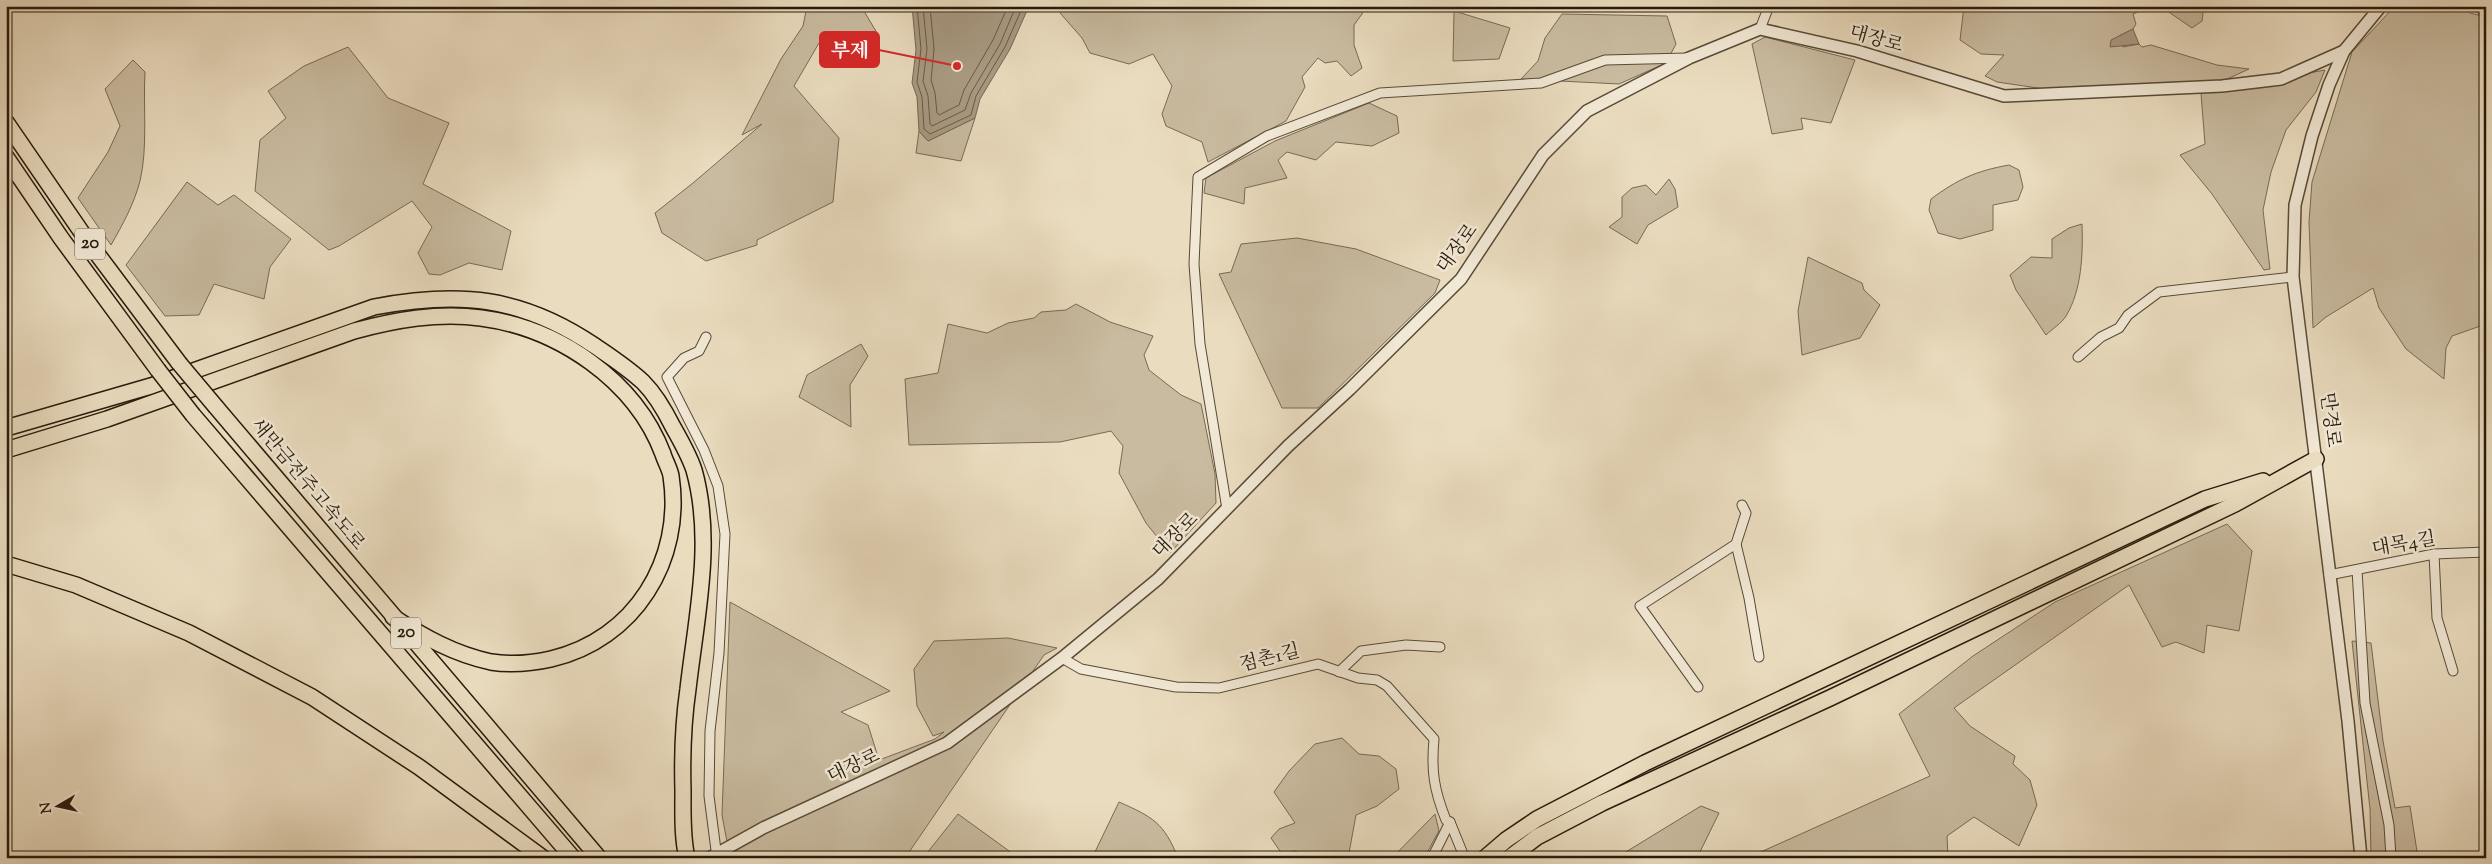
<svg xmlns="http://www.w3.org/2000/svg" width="2492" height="864" viewBox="0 0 2492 864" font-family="'Sorts Mill Goudy','Noto Serif KR',serif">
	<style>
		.green { fill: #c9bba0; stroke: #786a56 }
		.water { fill: #a89a82; stroke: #746752 }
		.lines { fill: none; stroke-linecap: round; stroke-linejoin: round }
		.shore { stroke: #685a46; stroke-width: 1 }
		.minor-casing { stroke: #584a38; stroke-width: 11 }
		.tertiary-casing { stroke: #584a38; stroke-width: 14 }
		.motorway-casing { stroke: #271a0b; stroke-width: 18 }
		.minor { stroke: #f1e8d5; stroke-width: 9 }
		.tertiary { stroke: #f1e8d5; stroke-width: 11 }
		.motorway { stroke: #eadcbf; stroke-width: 15 }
		.motorway-bridge-casing { stroke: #271a0b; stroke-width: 18; stroke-linecap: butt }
		.motorway-bridge { stroke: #eadcbf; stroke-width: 15 }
		.labels { text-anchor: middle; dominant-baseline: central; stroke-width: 5; stroke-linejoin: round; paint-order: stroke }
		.shield { fill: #f1e8d5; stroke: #645848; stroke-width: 1 }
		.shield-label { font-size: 18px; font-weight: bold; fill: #271a0b }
		.street-label { font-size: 19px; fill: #271a0b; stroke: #f1e8d5 }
		.leader { fill: none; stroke: #d62828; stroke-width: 2 }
		.callout-dot { fill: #d62828; stroke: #f1e8d5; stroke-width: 2 }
		.callout { fill: #d62828; stroke: #d62828; stroke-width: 2 }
		.callout-label { font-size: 20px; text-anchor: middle; font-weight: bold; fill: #fff }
	</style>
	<rect width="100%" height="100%" fill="#eadcbf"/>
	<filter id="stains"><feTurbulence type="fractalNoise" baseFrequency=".004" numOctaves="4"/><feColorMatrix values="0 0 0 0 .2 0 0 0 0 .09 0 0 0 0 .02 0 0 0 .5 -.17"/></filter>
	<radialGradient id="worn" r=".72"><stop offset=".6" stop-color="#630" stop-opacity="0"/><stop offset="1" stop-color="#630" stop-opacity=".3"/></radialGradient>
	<g class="green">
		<path d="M807 6H861L877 33 819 43 794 86 839 138 833 202 757 240V245L706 261 662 233 655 213 693 183 762 124 742 135 781 59 803 26Z"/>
		<path d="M1054 6H1364L1362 14 1354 25V45L1362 68 1351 76 1337 61 1325 63 1318 58 1302 77 1305 87 1286 121 1208 162 1202 142 1166 126 1162 114 1172 86 1153 54 1129 64 1090 53 1082 38Z"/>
		<path d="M1964 6H2153L2133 14 2136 24 2133 29 2119 36 2123 47 2139 44 2142 47 2151 45 2217 65 2249 69 2225 80 2101 86 2058 91 1997 82 1985 76 2004 55 1981 54 1960 40Z"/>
		<path d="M2160 6H2204L2202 21 2192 28Z"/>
		<path d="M2395 6H2459L2470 13 2486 17V324L2452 336 2446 348 2444 379 2406 349 2379 308 2373 288 2326 317 2313 328 2309 222 2312 182 2352 52Z"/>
		<path d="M1454 11 1510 28 1499 59 1453 61Z"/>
		<path d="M1562 14 1667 16 1676 44 1666 63 1619 84 1521 79 1538 61 1545 38Z"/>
		<path d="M1765 37 1855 60 1831 123 1801 118 1803 129 1772 134 1752 44Z"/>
		<path d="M348 47 388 98 449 123 423 184 511 231 502 270 469 263 440 275 429 274 418 253 432 227 412 201 339 246 329 250 255 191 260 140 286 118 268 91 304 66Z"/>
		<path d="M133 60 145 72C143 106 148 148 140 181 134 204 123 224 111 245L78 198 108 152 120 126 105 89Z"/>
		<path d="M2325 70 2316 92 2286 130 2271 172 2263 210 2270 269 2264 270 2212 194 2180 155 2205 144 2201 93Z"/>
		<path d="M1369 103 1397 116 1399 133 1372 146 1336 142 1316 160 1287 152 1278 160 1287 178 1245 188 1244 204 1204 193 1206 178 1275 141Z"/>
		<path d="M975 118 961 161 916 153 919 131 928 141Z"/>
		<path d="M2009 165 2019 170 2023 187 2018 200 1993 205V230L1960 239 1938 233 1929 210 1931 199C1958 179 1976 171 2009 165Z"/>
		<path d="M1669 179 1675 189 1678 207 1648 225 1637 244 1609 227 1622 217V197L1632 188 1646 185 1656 195Z"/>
		<path d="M187 182 218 205 234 195 291 239 270 267 264 299 214 284 199 315 165 316 126 265Z"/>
		<path d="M2082 224C2083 253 2082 290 2066 316 2062 323 2052 329 2046 335L2016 290 2010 275 2031 257 2052 258V239L2069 228Z"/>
		<path d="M1297 238 1356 249 1440 280 1435 293 1318 408H1282L1219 274 1231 272 1241 244Z"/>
		<path d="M1808 257 1862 283 1864 290 1880 305 1860 338 1802 355 1798 311Z"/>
		<path d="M1076 304 1110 322 1153 336 1144 355 1149 370 1181 395 1201 404 1215 474 1216 503 1170 553 1146 523 1119 473 1123 446 1111 431 1060 442 909 445 905 379 938 373 948 324 987 333 1008 323 1034 318 1041 312 1066 310Z"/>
		<path d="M861 344 868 356 850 385 851 427 799 397 807 375Z"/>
		<path d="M2227 524 2252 551 2239 631 2207 625 2204 653 2176 642 2162 647 2129 585 1954 708 1970 726 2015 756 2013 764 2030 780 2037 805 2019 846 1974 817 1947 836 1948 858H1757L1754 855 1930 776 1899 714 1973 656 2055 602Z"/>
		<path d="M730 602 890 691 841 712 868 725 879 760 935 739 944 732 933 736 917 706 914 669 934 641 1008 638 1057 648 1044 655 905 858H730L722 815Z"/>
		<path d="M2352 641 2371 643 2383 741 2395 808 2410 806 2418 858H2371L2370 809Z"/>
		<path d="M1342 738 1359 754 1379 756 1396 769 1399 789 1377 806 1356 815 1349 853 1374 858H1301L1296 851 1282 854 1271 838 1279 829 1295 823 1274 792 1289 771 1315 744Z"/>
		<path d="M1119 802C1153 817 1164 823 1178 858H1087L1094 854Z"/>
		<path d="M1701 806 1719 813 1697 858H1616Z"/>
		<path d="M958 814 1016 856 1015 858H923Z"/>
		<path d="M1435 814 1439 831 1424 858H1392Z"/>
	</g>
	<g class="water">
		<path d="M912 6H1029L1010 49 980 99 975 118 928 141 919 131 917 97 912 83 916 50Z"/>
		<path d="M2133 29 2139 44 2110 47 2111 40Z"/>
	</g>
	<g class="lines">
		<g class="shore">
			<path d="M917 6 921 49 917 82 922 97 924 129 930 134 971 115 976 96 1005 47 1023 6"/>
			<path d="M923 6 927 49 923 81 928 96 930 124 932 126 965 110 971 93 1000 44 1016 6"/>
			<path d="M930 6 934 49 931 80 935 93 937 113 939 115 959 105 964 90 993 40 1008 6"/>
		</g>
		<g class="minor-casing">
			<g id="minor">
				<path d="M2475 6 2486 11"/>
				<path d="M1760 29 1769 6"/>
				<path d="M706 337 699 351 684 358 667 377 704 450 718 486 725 534 719 653 710 731 709 796 717 858"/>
				<path d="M2078 357 2101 337 2119 328 2128 315 2159 292 2293 277"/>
				<path d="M1227 509 1200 344 1194 264 1198 177 1267 136 1380 93 1541 83 1605 60 1687 58"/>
				<path d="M1736 544 1749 598 1759 657"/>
				<path d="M2434 554 2437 618 2453 671"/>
				<path d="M2357 570 2365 703 2389 825 2391 858"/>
				<path d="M2329 575 2434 554 2486 552"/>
				<path d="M1062 658 1081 669 1176 687 1219 688 1318 664 1358 678 1377 680 1387 686 1434 739C1431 771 1434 790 1446 820L1450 822 1463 854"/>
				<path d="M1339 672 1361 651 1406 645 1440 647"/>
				<path d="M1698 687 1640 606 1736 544 1746 513 1742 505"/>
				<path d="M1432 858 1450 822"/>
			</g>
		</g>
		<g class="tertiary-casing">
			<g id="tertiary">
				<path d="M709 858 763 828 947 743 1062 658 1158 579 1288 446 1350 389 1461 279 1543 155 1587 111 1689 58 1760 29 1857 51 2004 96 2222 86 2281 79 2344 51"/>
				<path d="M2361 858 2348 721 2293 277 2295 205 2312 136 2329 85 2344 51 2381 6"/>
			</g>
		</g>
		<g class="motorway-casing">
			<g id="motorway">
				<path d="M6 122 89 243 179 363"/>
				<path d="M6 157 61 238 158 370"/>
				<path d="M216 407 599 858"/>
				<path d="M193 415 573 858"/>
				<path d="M6 428 151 386 374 307C459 291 521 296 595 346 611 357 628 368 643 382 656 395 665 411 673 427 681 441 689 455 694 470 714 541 696 618 688 689 683 723 682 756 683 791 683 813 682 837 687 858"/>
				<path d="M6 450 107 419 354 331C395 320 438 312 481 318 558 328 635 380 663 454 665 461 670 469 671 476 684 560 634 640 551 659 533 663 510 665 491 662 454 654 424 637 393 617"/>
				<path d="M6 564 76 585 189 633 312 697 419 767 543 858"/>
				<path d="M1485 858 1506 840 1537 819 1645 763 2205 499 2263 481"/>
				<path d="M1509 858 1537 837 1602 803 1830 698 2235 504 2316 459"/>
			</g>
		</g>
		<use href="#minor" class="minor"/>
		<use href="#tertiary" class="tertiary"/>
		<use href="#motorway" class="motorway"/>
		<g class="motorway-bridge-casing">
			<g id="motorway-bridge">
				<path d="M179 363 216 407"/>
				<path d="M158 370 193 415"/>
			</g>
		</g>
		<use href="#motorway-bridge" class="motorway-bridge"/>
	</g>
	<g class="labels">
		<g class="shield">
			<rect x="75" y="228.5" width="30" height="31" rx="4"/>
			<rect x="391" y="617.5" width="30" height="31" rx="4"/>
		</g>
		<g class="shield-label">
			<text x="90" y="244">20</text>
			<text x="406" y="633">20</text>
		</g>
		<g class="street-label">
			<text transform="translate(1876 40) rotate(16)">대장로</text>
			<text transform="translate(1458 249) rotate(-54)">대장로</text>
			<text transform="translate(2329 420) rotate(83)">만경로</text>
			<text transform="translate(307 485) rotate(50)">새만금전주고속도로</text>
			<text transform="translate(1176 536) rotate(-45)">대장로</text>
			<text transform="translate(2404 545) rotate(-10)">대목4길</text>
			<text transform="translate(1270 659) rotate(-14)">점촌1길</text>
			<text transform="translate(854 767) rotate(-25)">대장로</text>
		</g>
	</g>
	<path class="leader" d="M957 66L879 50"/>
	<circle class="callout-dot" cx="957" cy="66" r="5"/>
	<rect class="callout" x="820" y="32" width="59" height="35" rx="5"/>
	<g class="callout-label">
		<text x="850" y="57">부제</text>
	</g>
	<rect width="2492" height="864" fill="none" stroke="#eadcbf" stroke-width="25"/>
	<rect x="8" y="8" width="2477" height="849" fill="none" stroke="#271a0b" stroke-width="2.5"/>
	<rect x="12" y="12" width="2467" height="839" fill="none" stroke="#271a0b"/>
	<g transform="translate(58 806) rotate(261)" stroke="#f1e8d5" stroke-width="4" paint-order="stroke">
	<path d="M0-4L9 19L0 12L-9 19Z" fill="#271a0b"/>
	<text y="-8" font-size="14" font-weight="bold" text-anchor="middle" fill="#271a0b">N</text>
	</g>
	<rect width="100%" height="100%" filter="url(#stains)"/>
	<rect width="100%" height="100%" fill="url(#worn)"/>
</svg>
